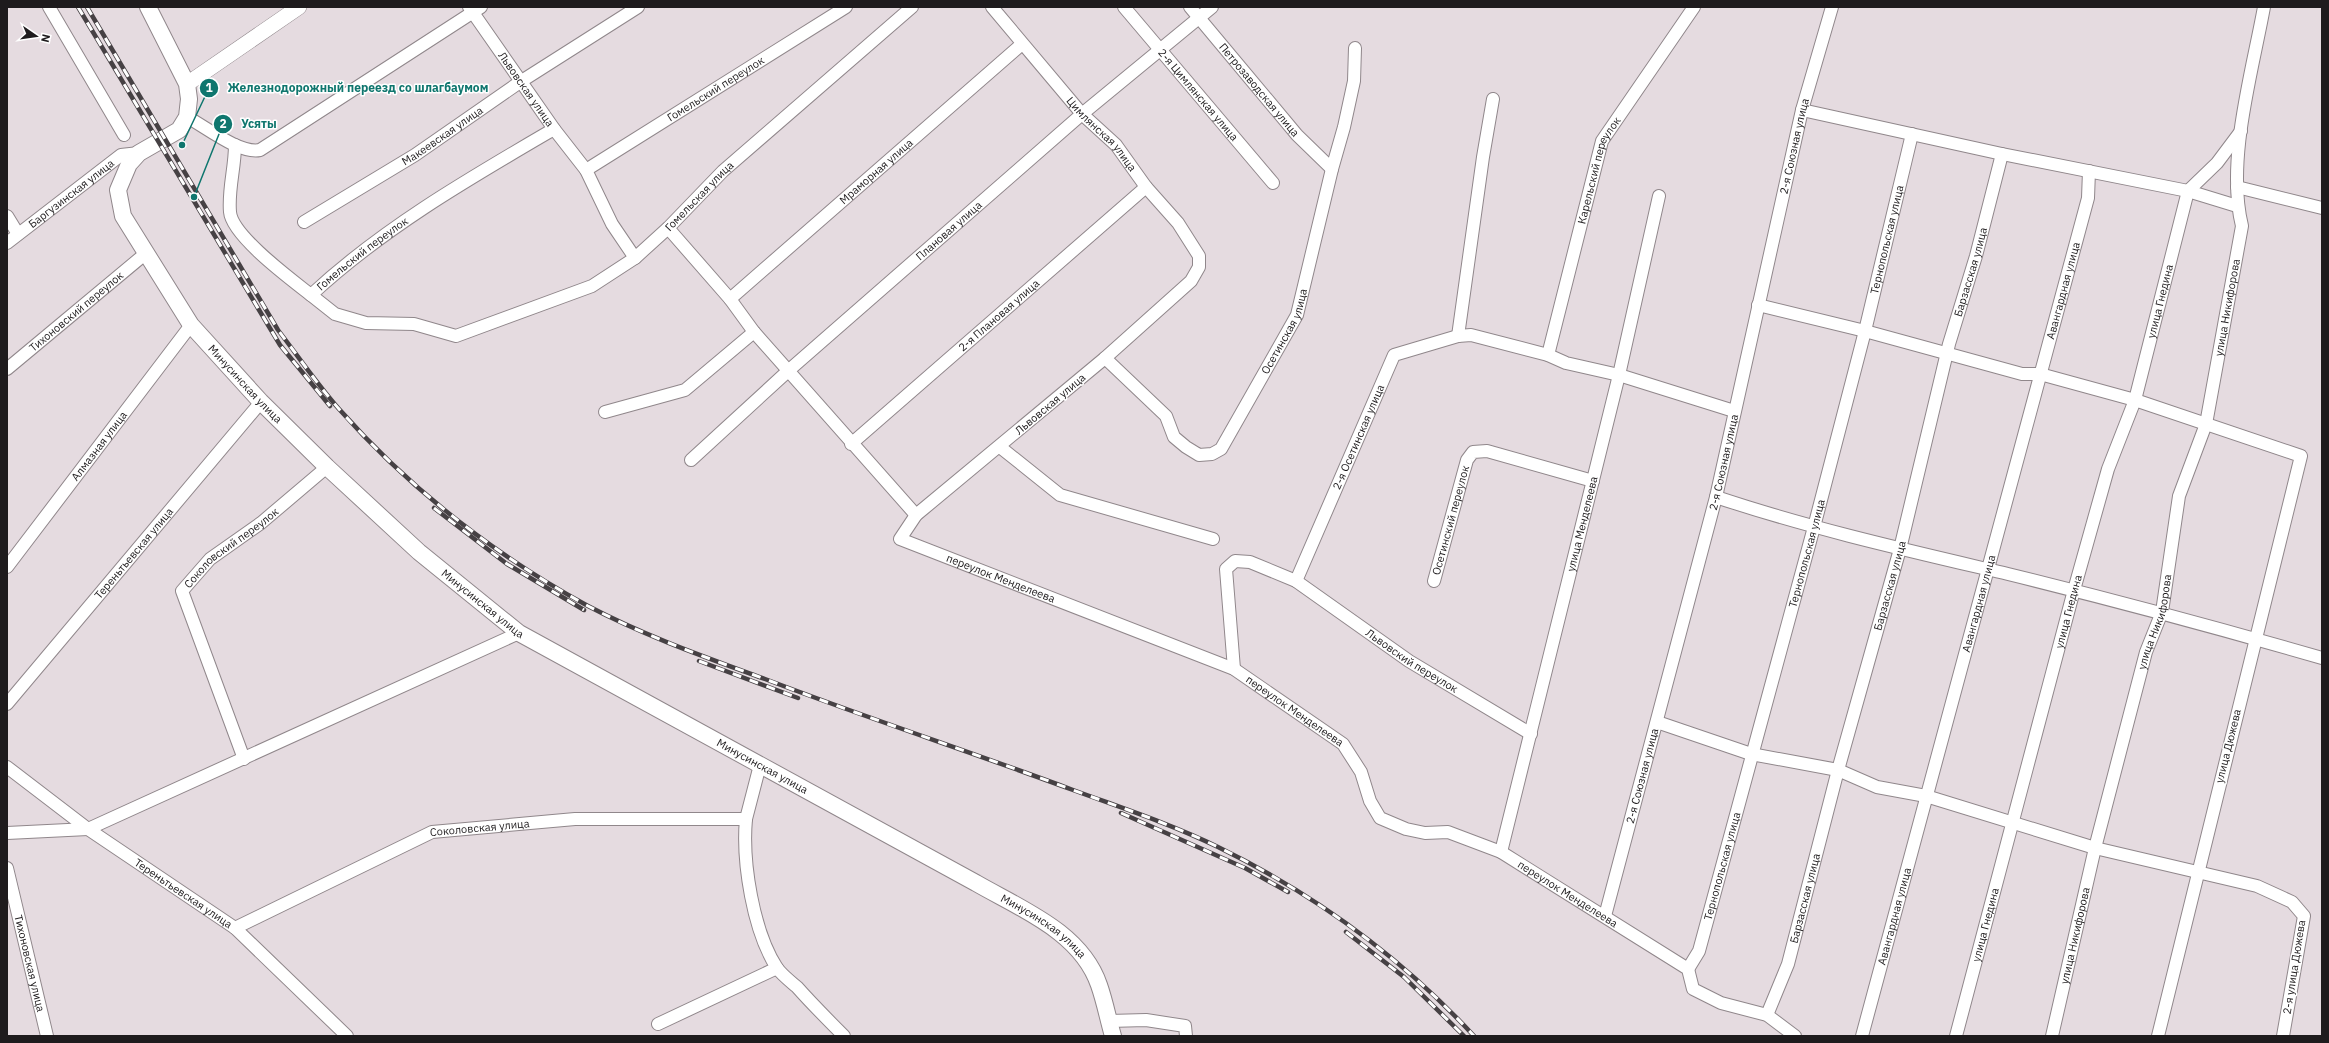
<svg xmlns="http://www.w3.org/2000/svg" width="2329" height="1043" viewBox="0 0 2329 1043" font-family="'IBM Plex Sans',sans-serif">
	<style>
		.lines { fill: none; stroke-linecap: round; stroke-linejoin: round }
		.minor-casing { stroke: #90878b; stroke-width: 14 }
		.tertiary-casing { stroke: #90878b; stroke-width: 16 }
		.secondary-casing { stroke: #90878b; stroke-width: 18 }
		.minor { stroke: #fff; stroke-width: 12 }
		.tertiary { stroke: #fff; stroke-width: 15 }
		.secondary { stroke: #fff; stroke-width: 16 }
		.rail-casing { stroke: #464144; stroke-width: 4.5 }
		.rail { stroke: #fff; stroke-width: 3; stroke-dasharray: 9; stroke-linecap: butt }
		.labels { text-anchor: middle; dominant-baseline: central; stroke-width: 3; stroke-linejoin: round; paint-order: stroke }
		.street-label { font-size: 11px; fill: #1e1b1d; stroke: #fff }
		.leader { fill: none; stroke: #0f766e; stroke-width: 1.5 }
		.callout-dot { fill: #0f766e; stroke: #fff; stroke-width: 1.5 }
		.mark-label { font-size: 12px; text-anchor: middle; font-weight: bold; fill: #fff }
		.callout-label { font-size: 12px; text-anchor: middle; font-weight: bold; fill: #0f766e; stroke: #fff; stroke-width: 3; stroke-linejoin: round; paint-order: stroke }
	</style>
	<rect width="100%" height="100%" fill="#e5dbe0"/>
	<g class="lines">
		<g class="minor-casing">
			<g id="minor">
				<path d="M49 7 124 135"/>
				<path id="s1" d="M469 7 554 129 586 170 612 224 635 258"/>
				<path id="s2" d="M992 7 1082 114 1116 145 1146 187 1178 223 1199 256V267L1191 281 1105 358 916 515 900 539 1234 669 1343 744 1361 772 1370 801 1380 818 1406 829 1425 833 1448 832 1501 852 1688 969 1693 989 1721 1003 1767 1015 1795 1036"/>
				<path id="s3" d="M1124 7 1273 183"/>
				<path id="s4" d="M1190 7 1297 135 1332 169"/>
				<path d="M1802 110 2002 154 2188 191 2237 206"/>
				<path d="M187 117C206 127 239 154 260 150L481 7"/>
				<path id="s5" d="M235 145C235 168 228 189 230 212 232 236 292 280 311 295 383 228 470 178 554 129"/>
				<path id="s6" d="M586 170 846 7"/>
				<path d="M2237 187 2322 208"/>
				<path d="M7 216 18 234"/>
				<path id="s7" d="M304 222 415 155 520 82 638 7"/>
				<path d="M668 228 730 299 754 332 916 515"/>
				<path id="s8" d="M7 243 121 155 139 153"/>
				<path id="s9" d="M311 295 335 314 366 323 414 324 456 336 592 286 635 258 668 228 723 171 912 7"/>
				<path id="s10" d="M730 299 1022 44"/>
				<path d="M1758 305 1865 331 2022 374H2040L2135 400 2301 456 2158 1036"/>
				<path d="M1458 336 1483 157 1493 99"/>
				<path id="s11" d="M1548 355 1602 141 1694 7"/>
				<path id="s12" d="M1105 358 1166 416 1174 437 1186 447 1199 455 1212 454 1221 449 1297 315 1332 169 1344 127 1354 81 1355 48"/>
				<path id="s13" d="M7 369 145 254"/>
				<path d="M605 412 685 390 754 332"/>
				<path id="s14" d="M851 444 1146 187"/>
				<path d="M1000 447 1060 495 1213 539"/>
				<path id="s15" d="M691 460 788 371 1082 114 1212 7"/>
				<path d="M1716 497C1812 529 1910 551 2008 574 2114 600 2218 628 2322 658"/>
				<path id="s16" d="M7 567 191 325"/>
				<path id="s17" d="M1296 581 1394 355 1458 336 1471 335 1548 355 1566 363 1619 375 1734 411"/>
				<path id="s18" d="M1434 581 1467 460 1473 452 1487 451 1593 481"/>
				<path id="s19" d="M1234 669 1226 569 1235 561 1250 562 1296 581 1409 661 1531 734"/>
				<path id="s20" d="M7 704 261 402"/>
				<path d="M1657 722 1751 754 1838 770 1877 787 1926 796 2095 848 2257 886 2292 902 2304 916 2283 1036"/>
				<path id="s21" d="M244 759 182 591 210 559 261 523 327 467"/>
				<path id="s22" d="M7 767 88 829 235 928 347 1036"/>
				<path d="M746 819C742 862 753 931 777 968 782 975 790 981 797 987 812 1004 828 1020 844 1036"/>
				<path d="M7 833 88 829 519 633"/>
				<path id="s23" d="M1501 852 1619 375 1659 196"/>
				<path id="s24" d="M7 868 47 1036"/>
				<path id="s25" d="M1605 916 1716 497 1802 110 1832 7"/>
				<path id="s26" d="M235 928 432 832 575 819H746L760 765"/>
				<path id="s27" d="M1688 969 1699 951 1814 527 1865 331 1912 134"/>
				<path id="s28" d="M1767 1015 1788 964 1838 770 1900 549 1949 344 1976 256 2002 154"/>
				<path d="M1109 1021 1146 1020 1185 1026 1186 1036"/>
				<path d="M658 1024 777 968"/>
				<path id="s29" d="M1862 1036 2088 198 2089 171"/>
				<path id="s30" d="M1956 1036 2074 590 2108 469 2135 400 2188 191 2217 163 2241 131"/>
				<path id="s31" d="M2052 1036 2095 848 2146 652 2162 612 2179 496 2206 424 2242 226C2226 161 2252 73 2264 7"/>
			</g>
		</g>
		<g class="tertiary-casing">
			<path id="tertiary" d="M187 84 299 7"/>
		</g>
		<g class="secondary-casing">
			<g id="secondary">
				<path id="s32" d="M148 7 187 84 189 99 187 117 179 130 139 153 129 164 118 190 123 216 191 325 261 402 327 467 419 552 519 633 976 883C1021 909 1081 932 1099 985 1105 1002 1108 1019 1113 1036"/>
			</g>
		</g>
		<use href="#minor" class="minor"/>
		<use href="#tertiary" class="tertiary"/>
		<use href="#secondary" class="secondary"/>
		<g class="rail-casing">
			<g id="rail">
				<path d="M78 7 280 345 330 406"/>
				<path d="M87 7 278 330C298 356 317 384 339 409 409 488 495 555 588 606 645 636 705 657 765 679 867 718 971 752 1073 790 1122 808 1171 824 1218 847 1314 894 1402 958 1474 1036"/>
				<path d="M434 508 507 564 584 610"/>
				<path d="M699 661 798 698"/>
				<path d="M1121 813 1245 868 1288 892"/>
				<path d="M1346 932 1404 977 1464 1036"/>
			</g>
		</g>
		<use href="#rail" class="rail"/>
	</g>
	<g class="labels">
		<g class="street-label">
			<text stroke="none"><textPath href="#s1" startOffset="100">Львовская улица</textPath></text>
			<text stroke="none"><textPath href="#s6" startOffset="153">Гомельский переулок</textPath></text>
			<text stroke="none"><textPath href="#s4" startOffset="108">Петрозаводская улица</textPath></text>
			<text stroke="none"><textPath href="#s3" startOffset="115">2-я Цимлянская улица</textPath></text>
			<text stroke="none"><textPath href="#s2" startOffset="168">Цимлянская улица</textPath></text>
			<text stroke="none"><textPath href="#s7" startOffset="163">Макеевская улица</textPath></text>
			<text stroke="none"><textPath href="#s25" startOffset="793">2-я Союзная улица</textPath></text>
			<text stroke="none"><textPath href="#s11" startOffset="192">Карельский переулок</textPath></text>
			<text stroke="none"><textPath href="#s10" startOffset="194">Мраморная улица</textPath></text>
			<text stroke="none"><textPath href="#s8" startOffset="81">Баргузинская улица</textPath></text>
			<text stroke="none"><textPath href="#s9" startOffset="440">Гомельская улица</textPath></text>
			<text stroke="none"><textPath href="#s15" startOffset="345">Плановая улица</textPath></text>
			<text stroke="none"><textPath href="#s27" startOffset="757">Тернопольская улица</textPath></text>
			<text stroke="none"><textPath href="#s5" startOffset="251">Гомельский переулок</textPath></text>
			<text stroke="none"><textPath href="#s28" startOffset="771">Барзасская улица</textPath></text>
			<text stroke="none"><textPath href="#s29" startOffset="772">Авангардная улица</textPath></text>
			<text stroke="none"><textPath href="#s30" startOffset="763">улица Гнедина</textPath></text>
			<text stroke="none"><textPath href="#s31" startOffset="751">улица Никифорова</textPath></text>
			<text stroke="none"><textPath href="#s13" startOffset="90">Тихоновский переулок</textPath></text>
			<text stroke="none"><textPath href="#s14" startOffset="196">2-я Плановая улица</textPath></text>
			<text stroke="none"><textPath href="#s12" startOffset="295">Осетинская улица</textPath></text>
			<text stroke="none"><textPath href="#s32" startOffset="459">Минусинская улица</textPath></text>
			<text transform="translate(1050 404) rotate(-40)">Львовская улица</text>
			<text stroke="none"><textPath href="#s17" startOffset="157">2-я Осетинская улица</textPath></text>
			<text stroke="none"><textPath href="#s16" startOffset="152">Алмазная улица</textPath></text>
			<text stroke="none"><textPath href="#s25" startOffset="469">2-я Союзная улица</textPath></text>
			<text stroke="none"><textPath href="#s18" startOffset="63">Осетинский переулок</textPath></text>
			<text stroke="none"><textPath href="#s23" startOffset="338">улица Менделеева</textPath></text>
			<text stroke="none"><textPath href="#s21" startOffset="245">Соколовский переулок</textPath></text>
			<text stroke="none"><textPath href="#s20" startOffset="197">Тереньтьевская улица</textPath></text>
			<text stroke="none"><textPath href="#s27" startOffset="433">Тернопольская улица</textPath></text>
			<text stroke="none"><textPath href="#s2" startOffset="850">переулок Менделеева</textPath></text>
			<text stroke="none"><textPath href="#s28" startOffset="447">Барзасская улица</textPath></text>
			<text stroke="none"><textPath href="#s32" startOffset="783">Минусинская улица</textPath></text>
			<text stroke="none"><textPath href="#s29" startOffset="448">Авангардная улица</textPath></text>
			<text stroke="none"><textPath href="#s30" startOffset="439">улица Гнедина</textPath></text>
			<text stroke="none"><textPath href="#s31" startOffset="427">улица Никифорова</textPath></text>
			<text stroke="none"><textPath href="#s19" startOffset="318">Львовский переулок</textPath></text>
			<text stroke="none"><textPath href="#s2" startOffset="1174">переулок Менделеева</textPath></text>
			<text transform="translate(2228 746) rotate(-76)">улица Дюжева</text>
			<text stroke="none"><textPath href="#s32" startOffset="1107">Минусинская улица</textPath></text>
			<text stroke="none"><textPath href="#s25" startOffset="145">2-я Союзная улица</textPath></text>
			<text stroke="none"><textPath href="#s26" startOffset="267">Соколовская улица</textPath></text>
			<text stroke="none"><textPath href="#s27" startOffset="109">Тернопольская улица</textPath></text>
			<text stroke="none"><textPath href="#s22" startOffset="217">Тереньтьевская улица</textPath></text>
			<text stroke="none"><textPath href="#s2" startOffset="1522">переулок Менделеева</textPath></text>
			<text stroke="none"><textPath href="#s28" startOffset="123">Барзасская улица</textPath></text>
			<text stroke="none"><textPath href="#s29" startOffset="124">Авангардная улица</textPath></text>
			<text stroke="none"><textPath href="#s30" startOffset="115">улица Гнедина</textPath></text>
			<text stroke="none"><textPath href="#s32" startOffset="1431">Минусинская улица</textPath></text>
			<text stroke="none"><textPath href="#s31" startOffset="103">улица Никифорова</textPath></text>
			<text stroke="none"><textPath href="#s24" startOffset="98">Тихоновская улица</textPath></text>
			<text transform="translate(2294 967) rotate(-81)">2-я улица Дюжева</text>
		</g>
	</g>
	<path class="leader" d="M182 145L209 88M194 197L223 124"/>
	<g class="callout-dot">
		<circle cx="182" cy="145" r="4"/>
		<circle cx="194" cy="197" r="4"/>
		<circle cx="209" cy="88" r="10"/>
		<circle cx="223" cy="124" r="10"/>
	</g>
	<g class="mark-label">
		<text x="209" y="92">1</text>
		<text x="223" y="128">2</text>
	</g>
	<g class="callout-label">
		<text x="358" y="92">Железнодорожный переезд со шлагбаумом</text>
		<text x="259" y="128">Усяты</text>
	</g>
	<rect width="2329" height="1043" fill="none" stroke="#1e1b1d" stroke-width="16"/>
	<g transform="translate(36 36) rotate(103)" stroke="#ffffff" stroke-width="3" paint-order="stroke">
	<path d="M0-3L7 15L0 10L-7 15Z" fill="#1e1b1d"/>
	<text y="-6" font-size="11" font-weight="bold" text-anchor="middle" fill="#1e1b1d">N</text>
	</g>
</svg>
